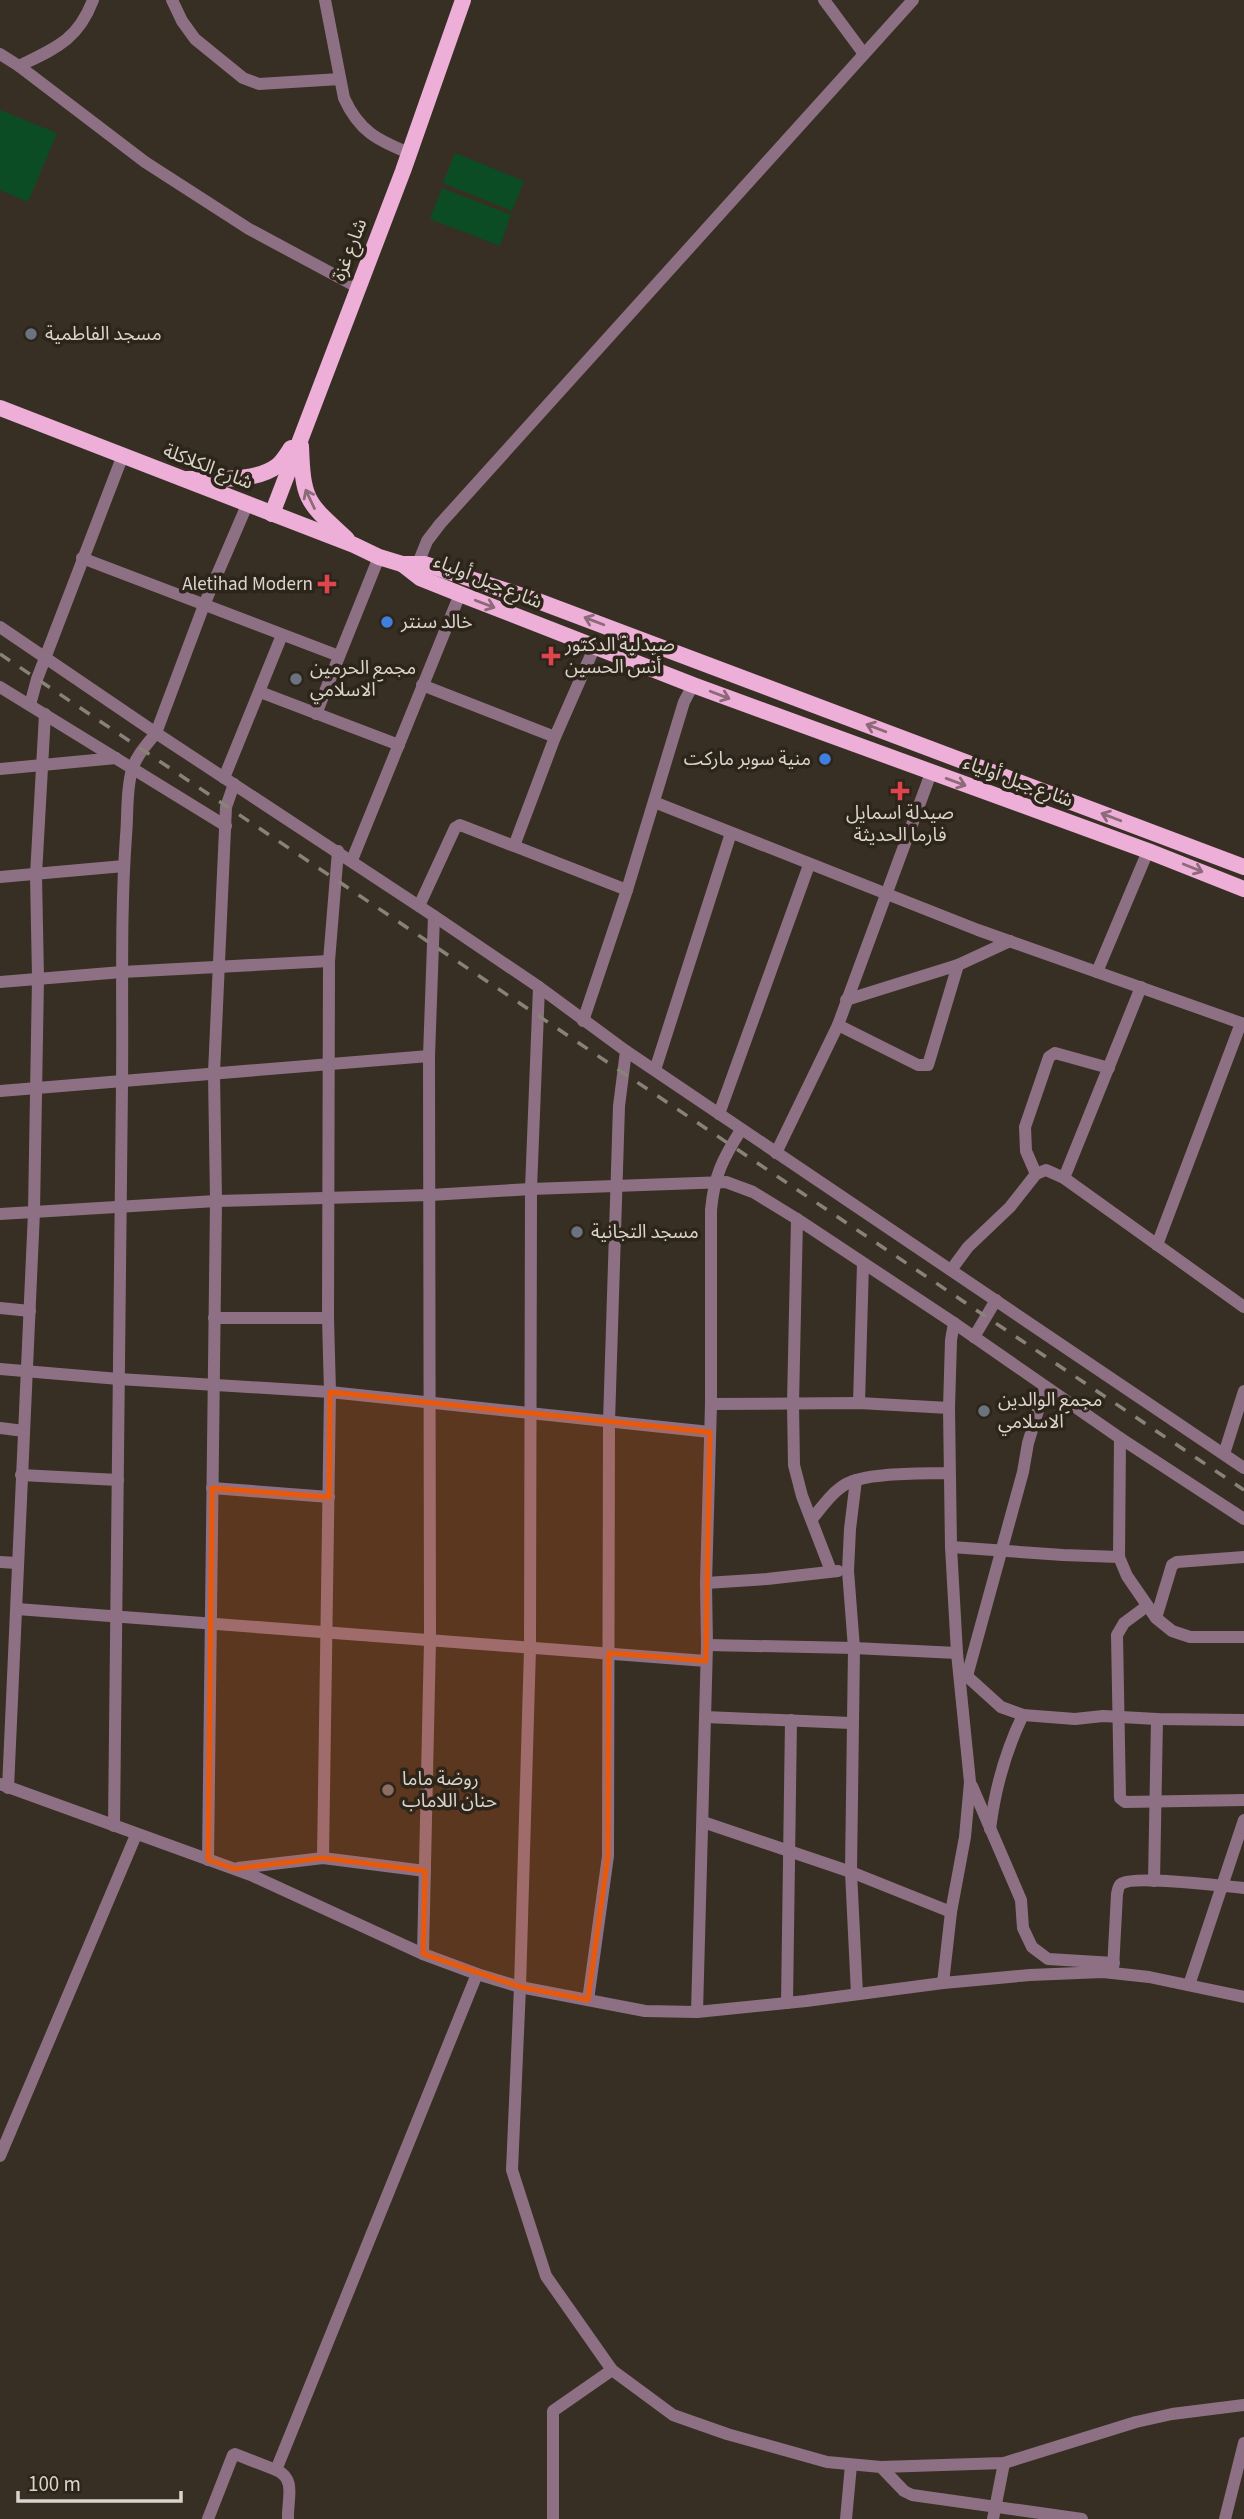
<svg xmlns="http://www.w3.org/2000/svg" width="1244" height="2519" viewBox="0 0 1244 2519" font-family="'Source Sans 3','Noto Sans Arabic',sans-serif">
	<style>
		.green { fill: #0c4c25 }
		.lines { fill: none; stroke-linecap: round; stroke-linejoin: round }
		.minor { stroke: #8e7084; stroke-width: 12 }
		.major { stroke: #edaed7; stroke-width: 16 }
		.rail { stroke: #898279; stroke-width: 3.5; stroke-dasharray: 12 12; stroke-linecap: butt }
		.oneway { stroke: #8d6a78 }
		.marked { fill: #e8590c; fill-opacity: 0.2; stroke: #e8590c; stroke-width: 5; stroke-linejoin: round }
		.worship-dot { fill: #6b7280; stroke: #2d2519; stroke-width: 2.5 }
		.health-dot { fill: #e0444e; stroke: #2d2519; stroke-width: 2.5 }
		.shop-dot { fill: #3f7fe0; stroke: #2d2519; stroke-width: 2.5 }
		.education-dot { fill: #8d6e63; stroke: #2d2519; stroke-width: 2.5 }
		.labels { text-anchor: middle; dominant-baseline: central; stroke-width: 7; stroke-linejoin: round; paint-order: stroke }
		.street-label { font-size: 19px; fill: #dad4cd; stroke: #2d2519 }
		.poi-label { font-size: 19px; fill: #dad4cd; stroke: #2d2519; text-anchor: start }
	</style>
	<rect width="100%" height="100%" fill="#372f23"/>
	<g class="green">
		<path d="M0 110 57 133 28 202 0 190Z"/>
		<path d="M455 153 524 181 512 211 443 183Z"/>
		<path d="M442 188 511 215 500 246 430 219Z"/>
	</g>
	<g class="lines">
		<g class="minor">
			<path d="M172 0 182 21 195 39 243 78 259 84 340 79"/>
			<path d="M325 0 344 98C359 131 377 140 409 153"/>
			<path d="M824 0 864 54"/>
			<path d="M0 54 19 66 145 162 249 229 359 288"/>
			<path d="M19 66C56 48 78 40 93 0"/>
			<path d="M82 558 339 656"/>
			<path d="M415 571 427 541 440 524 913 0"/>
			<path d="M0 627 156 733 434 916 539 987 626 1051 1244 1468"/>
			<path d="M422 685 555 737"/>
			<path d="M0 687 226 826"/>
			<path d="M260 692 399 745"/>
			<path d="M30 705 37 679 123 455"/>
			<path d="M316 714 379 557"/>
			<path d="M0 769 116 758"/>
			<path d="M224 778 282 635"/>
			<path d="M654 802 978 930 1244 1024"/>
			<path d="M514 846 555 737 595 646"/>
			<path d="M352 860 460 594"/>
			<path d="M0 877 124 866"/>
			<path d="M419 906 455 828 460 825 627 890"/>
			<path d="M1097 972 1148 851"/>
			<path d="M0 982 122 972 329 961"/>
			<path d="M539 987 531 1189 530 1649 520 1987 512 2170 546 2276 612 2370 673 2415 727 2434 827 2462 881 2467 1004 2463 1136 2422 1172 2414 1244 2405"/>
			<path d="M846 1000 958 965 1010 941"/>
			<path d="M583 1021 627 890 684 702 693 685"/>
			<path d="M838 1025 918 1065H928L958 965"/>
			<path d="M655 1070 731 833"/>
			<path d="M0 1091 429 1056"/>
			<path d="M719 1114 809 865"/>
			<path d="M776 1153 838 1025 931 773"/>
			<path d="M1036 1174 1026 1151 1025 1127 1049 1057 1055 1053 1109 1068"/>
			<path d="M1064 1178 1141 987"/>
			<path d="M0 1214 216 1201 430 1195 531 1189 726 1182 753 1192 797 1219 954 1323 1120 1438 1244 1519"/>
			<path d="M797 1219 793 1404 794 1465 802 1496 831 1571"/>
			<path d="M1157 1245 1241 1023"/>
			<path d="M951 1270 968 1247 1010 1207 1036 1174 1046 1170 1064 1178 1244 1307"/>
			<path d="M0 1308 30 1311"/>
			<path d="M214 1318H328"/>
			<path d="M974 1337 996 1300"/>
			<path d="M0 1369 119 1379 330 1392 710 1432"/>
			<path d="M859 1403 863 1264"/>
			<path d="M711 1404 859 1403 949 1408"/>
			<path d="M0 1428 24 1431"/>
			<path d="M1120 1438 1119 1557 1127 1576 1156 1618 1172 1631 1190 1637H1244"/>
			<path d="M1224 1454 1244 1391"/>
			<path d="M21 1475 118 1480"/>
			<path d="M856 1480 850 1529 848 1571 854 1648 851 1872 857 1994"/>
			<path d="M212 1488 329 1497"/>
			<path d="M812 1519C822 1507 832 1492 846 1484 867 1472 923 1474 949 1473"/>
			<path d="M951 1547 1063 1555 1119 1557"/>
			<path d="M0 1562 17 1563"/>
			<path d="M706 1583 767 1579 838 1571"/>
			<path d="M1147 1606 1124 1623 1117 1635 1120 1798 1125 1802 1244 1800"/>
			<path d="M17 1609 706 1661"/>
			<path d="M1156 1618 1172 1565 1177 1562 1244 1557"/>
			<path d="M707 1645 854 1648 957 1653"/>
			<path d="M959 1669 1001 1707 1023 1715 1075 1719 1103 1716 1157 1719 1244 1720"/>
			<path d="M967 1676 1023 1472 1028 1443 1045 1388"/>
			<path d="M705 1717 851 1723"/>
			<path d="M0 1784 251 1875 423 1954 477 1974 520 1987 645 2011 697 2012 806 2001 943 1983 1030 1975 1103 1972 1149 1977 1244 1997"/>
			<path d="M972 1786 1021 1900 1023 1928 1032 1947 1048 1959 1114 1963"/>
			<path d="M8 1788 34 1212 38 978 36 875 45 714"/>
			<path d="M703 1822 851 1872 951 1912"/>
			<path d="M114 1826C115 1579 121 1332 122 1085 123 1002 120 919 126 836 128 815 126 790 132 770 136 756 147 744 156 733L204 605 247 505"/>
			<path d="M990 1829C995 1789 1005 1752 1023 1715"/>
			<path d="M323 1858 330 1392 328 1318 329 961 338 851"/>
			<path d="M208 1860 216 1201 214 1073 226 807 234 784"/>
			<path d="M238 1868 323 1858 425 1871"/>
			<path d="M1154 1881 1157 1719"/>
			<path d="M423 1954 430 1641 429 1056 434 916"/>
			<path d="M1113 1969 1117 1894C1118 1890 1118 1886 1121 1884 1132 1875 1225 1886 1244 1888"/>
			<path d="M943 1983 951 1912 965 1837 970 1782 957 1653 951 1547 949 1408 951 1340 954 1323"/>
			<path d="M1189 1985 1244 1820"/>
			<path d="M588 2000 608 1856 609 1422 619 1106 626 1051"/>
			<path d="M787 2003 791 1720"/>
			<path d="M697 2012 707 1645 706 1583 711 1404V1210C714 1176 723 1158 741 1130"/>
			<path d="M0 2156 136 1835"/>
			<path d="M881 2467 904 2491 912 2495 1082 2519"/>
			<path d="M276 2470C297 2479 287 2499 288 2519"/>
			<path d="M208 2519 233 2455 235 2454 276 2470 477 1974"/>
			<path d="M553 2519V2411L612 2370"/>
			<path d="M846 2519 851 2465"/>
			<path d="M993 2519 1004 2463"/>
			<path d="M1225 2519 1244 2443"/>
		</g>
		<g class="major">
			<path d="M0 408 354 545 379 557 402 564H425L538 601 1244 867"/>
			<path d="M301 446C303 502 307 502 347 539"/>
			<path d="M187 479C214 478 254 483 277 466 283 461 287 454 291 448"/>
			<path d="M272 514 403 171 463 0"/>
			<path d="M402 564 420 578 460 594 693 685 1148 851 1244 889"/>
		</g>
		<path class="rail" d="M0 654 1244 1490"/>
	</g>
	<defs><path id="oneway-shaft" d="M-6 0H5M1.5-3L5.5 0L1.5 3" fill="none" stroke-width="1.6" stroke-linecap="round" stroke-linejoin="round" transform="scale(1.75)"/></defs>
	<g class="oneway">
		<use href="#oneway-shaft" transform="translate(310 499) rotate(-115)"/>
		<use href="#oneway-shaft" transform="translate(485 604) rotate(21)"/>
		<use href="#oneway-shaft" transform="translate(594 621) rotate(-159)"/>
		<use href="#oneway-shaft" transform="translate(720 695) rotate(21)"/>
		<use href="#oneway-shaft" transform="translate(876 728) rotate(-159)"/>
		<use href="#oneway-shaft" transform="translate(956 782) rotate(20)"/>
		<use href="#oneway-shaft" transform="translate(1111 817) rotate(-159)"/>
		<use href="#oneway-shaft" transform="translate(1193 868) rotate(22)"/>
	</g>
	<path class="marked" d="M330 1392 710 1432 706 1661 609 1653 608 1856 588 2000 520 1987 423 1954 425 1871 323 1858 234 1869 208 1860 212 1488 329 1497Z"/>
	<g class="worship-dot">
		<circle cx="31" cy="334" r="7"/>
		<circle cx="296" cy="679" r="7"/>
		<circle cx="577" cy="1232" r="7"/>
		<circle cx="984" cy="1411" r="7"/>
	</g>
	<g class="health-dot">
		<path d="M323.5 573.5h7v7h7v7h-7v7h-7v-7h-7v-7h7z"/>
		<path d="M547.5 645.5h7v7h7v7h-7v7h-7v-7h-7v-7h7z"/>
		<path d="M896.5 780.5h7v7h7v7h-7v7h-7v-7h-7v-7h7z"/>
	</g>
	<g class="shop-dot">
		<circle cx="387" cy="622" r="7"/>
		<circle cx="825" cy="759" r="7"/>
	</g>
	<circle class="education-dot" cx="388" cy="1790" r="7"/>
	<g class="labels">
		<g class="street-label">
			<text transform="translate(350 250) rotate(-69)">شارع غزة</text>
			<text transform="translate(208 467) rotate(21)">شارع الكلاكلة</text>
			<text transform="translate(488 582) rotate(22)">شارع جبل أولياء</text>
			<text transform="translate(1018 782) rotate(20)">شارع جبل أولياء</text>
		</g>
		<g class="poi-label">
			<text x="45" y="334">مسجد الفاطمية</text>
			<text x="313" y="584" text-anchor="end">Aletihad Modern</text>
			<text x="401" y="622">خالد سنتر</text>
			<text x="565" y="645">صيدلية الدكتور<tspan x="565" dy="22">أنس الحسين</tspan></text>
			<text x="310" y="668">مجمع الحرمين<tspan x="310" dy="22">الاسلامي</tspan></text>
			<text x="811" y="759" text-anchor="end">منية سوبر ماركت</text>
			<text x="900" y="813" text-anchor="middle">صيدلة اسمايل<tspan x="900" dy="22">فارما الحديثة</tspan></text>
			<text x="591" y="1232">مسجد التجانية</text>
			<text x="998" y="1400">مجمع الوالدين<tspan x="998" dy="22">الاسلامي</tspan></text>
			<text x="402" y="1779">روضة ماما<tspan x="402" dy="22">حنان اللاماب</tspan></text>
		</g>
	</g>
	<path d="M18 2491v10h163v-10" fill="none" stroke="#dad4cd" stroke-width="3.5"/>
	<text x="28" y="2491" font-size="21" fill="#dad4cd" stroke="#2d2519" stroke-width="5" paint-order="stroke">100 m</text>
</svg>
